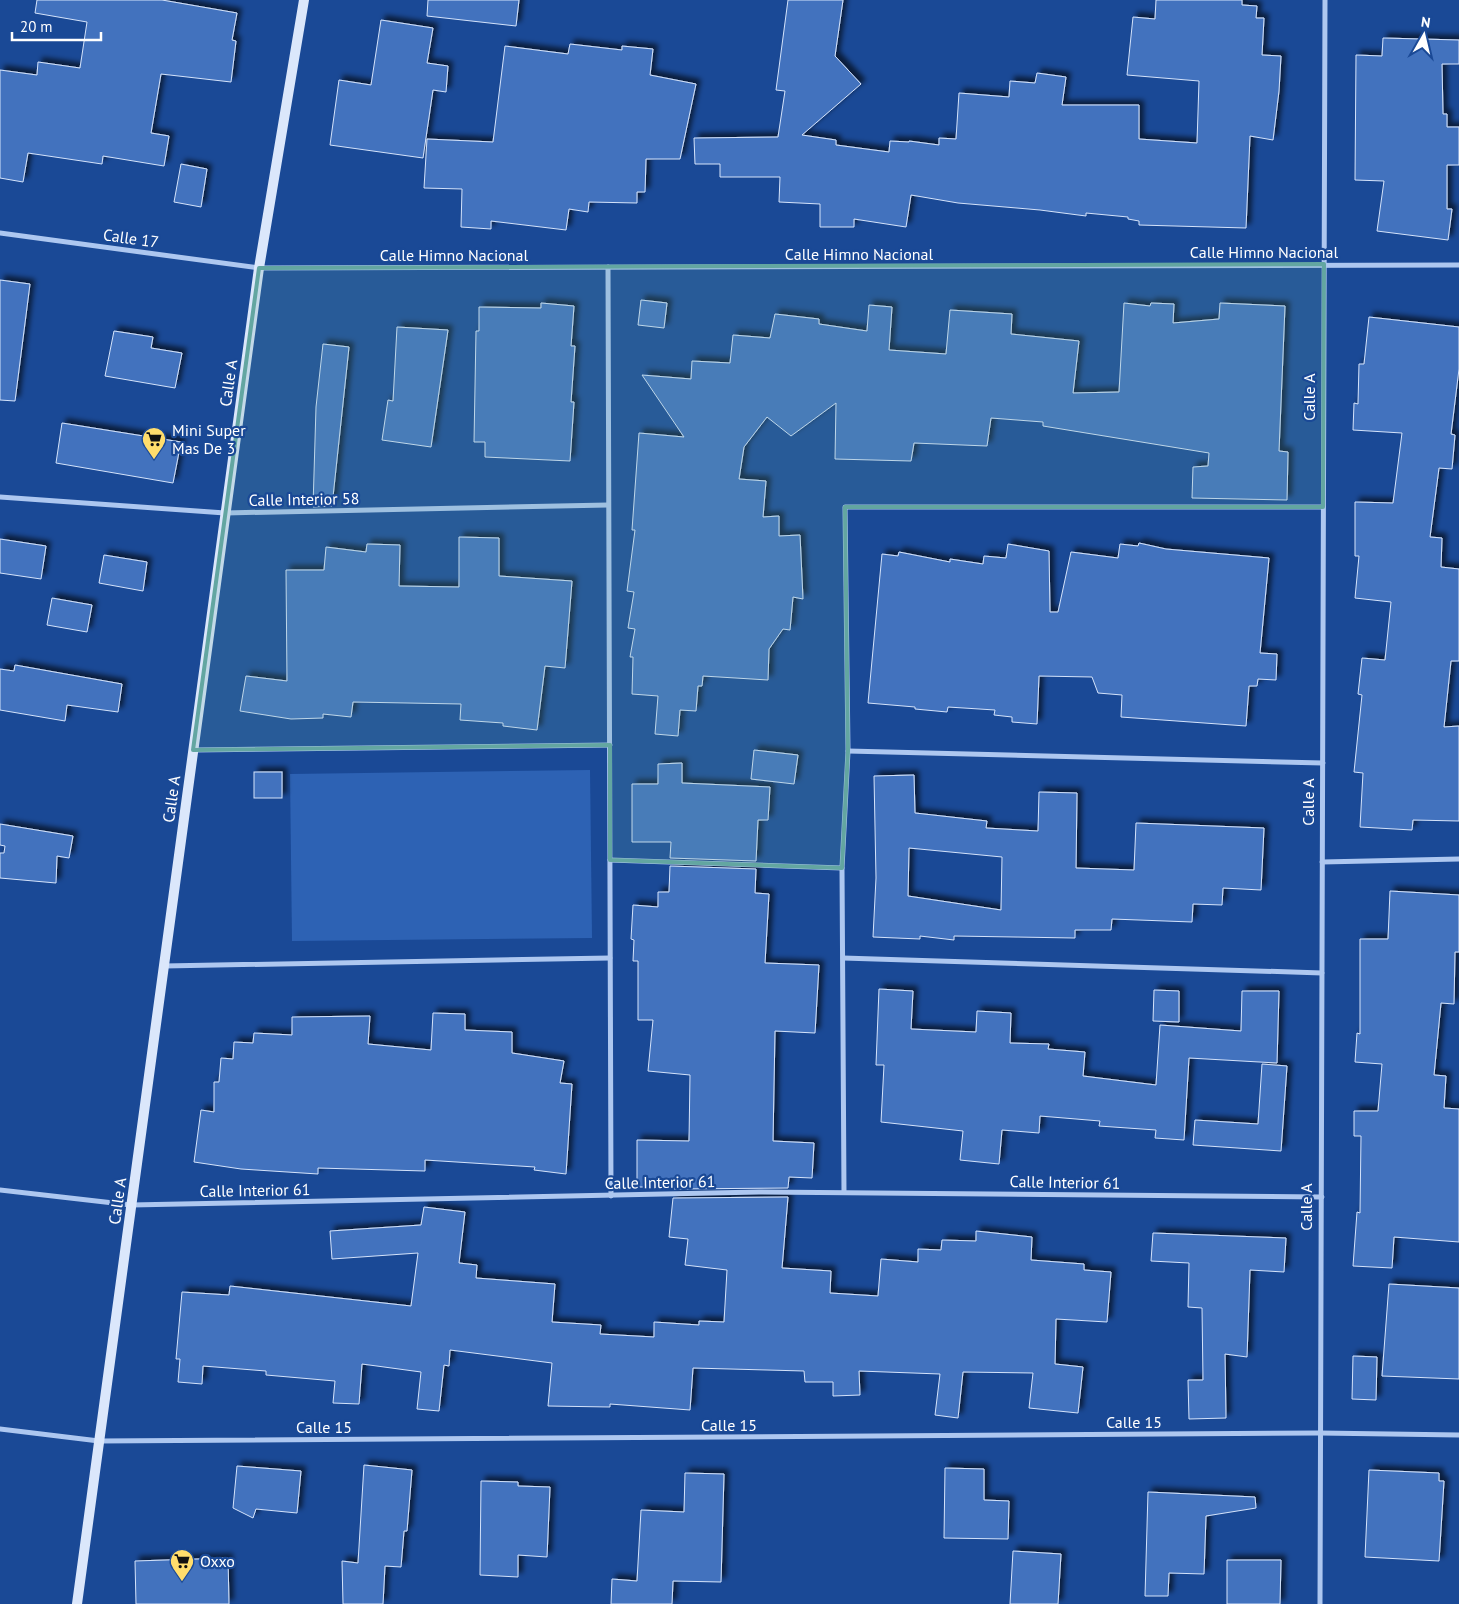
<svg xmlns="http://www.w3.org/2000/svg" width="1459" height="1604" viewBox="0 0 1459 1604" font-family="'PT Sans',sans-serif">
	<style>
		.green { fill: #2d62b4 }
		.building { fill: #4272be; stroke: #d4e3fb; fill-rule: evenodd; filter: url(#shadow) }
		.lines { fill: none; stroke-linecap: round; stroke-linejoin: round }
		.street { stroke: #adc7f0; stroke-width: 5 }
		.secondary { stroke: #dbe7fb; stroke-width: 10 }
		.marked { fill: #63a6a1; fill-opacity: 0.2; stroke: #63a6a1; stroke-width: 4; stroke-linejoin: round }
		.labels { text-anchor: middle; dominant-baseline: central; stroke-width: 4.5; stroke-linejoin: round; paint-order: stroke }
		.street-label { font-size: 16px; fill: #fff; stroke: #1a4996 }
		.poi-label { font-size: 16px; fill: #fff; stroke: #1a4996; text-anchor: start }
	</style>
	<defs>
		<filter id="shadow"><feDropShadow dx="4.5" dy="-4.5" stdDeviation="2.5" flood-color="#0009"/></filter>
	</defs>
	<rect width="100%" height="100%" fill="#1a4996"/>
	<path class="green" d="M590 770 592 938 292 941 290 774Z"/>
	<g class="building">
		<path d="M37 0H162L237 13 232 40 236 41 231 82 161 74 151 133 169 136 164 166 103 156 102 164 28 153 23 182 0 178V70L37 75 38 62 80 68 87 22 35 13Z"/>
		<path d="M428 0H519L516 26 427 16Z"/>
		<path d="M788 0H843L835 56 861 84 802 135 836 140V145L889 152 890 141 909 142V141L939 145V138L956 139 959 93 1009 97 1010 81 1035 83 1037 73 1066 77 1062 105H1139V139L1197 143 1199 81 1127 75 1133 17 1155 19 1156 0H1242V5L1257 6 1256 18H1264L1262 55 1281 56 1279 91 1273 140 1250 136 1246 228 1139 225V221L1128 219V217L1086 213V216L1040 210 958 203 911 195 906 227 854 219V227H820V204L779 202 780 177H720V164H695L694 138 778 137 785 91 776 90Z"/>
		<path d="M381 20 433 28 427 63 448 66 446 92 433 90 423 158 330 145 339 80 371 85Z"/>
		<path d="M1383 38 1459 40V64H1442L1443 114H1447V127H1459V165H1447V209H1452L1448 240 1377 231 1384 181 1355 180 1356 55 1382 56Z"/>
		<path d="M570 44 622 50V46L653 49 650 75 696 84 680 159H646L645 192H637V203L589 202 588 212 569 209 566 230 491 221V229L461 227 462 189 424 188 427 139 493 142 505 46 568 54Z"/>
		<path d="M181 164 207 169 201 207 174 202Z"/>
		<path d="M0 280 30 284 15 401 0 400Z"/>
		<path d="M641 300 667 303 664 328 638 325Z"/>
		<path d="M541 303 574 306 571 346H575L571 402H574L570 461 485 457V442H474L476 331H479V307L541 308Z"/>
		<path d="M1124 303 1150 306 1151 303 1174 304 1173 323 1219 319 1220 303 1285 306 1279 451 1288 452 1287 500 1192 498 1193 467 1208 466 1209 453 1043 426V422L991 418 987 446 914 443 911 461 835 459 836 403 791 436 767 417 744 447 739 479 766 481 763 517 779 516V536L800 535 803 599 793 597 790 630 783 629 769 649 768 680 703 676 702 686H698L696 711 680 710 678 736 655 734 658 696 632 694 633 657H630L635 629 628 628 634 592 627 591 635 530H632L639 433 684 437 642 375 691 379 692 361 730 363 733 335 770 338 775 314 819 319V324L867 331 869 305 892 307 889 350 946 354 950 310 1012 314 1011 334 1079 341 1073 393 1119 392Z"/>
		<path d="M1369 317 1459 327V369L1451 434 1455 435 1452 469 1439 468 1430 537 1442 538 1441 567 1459 569V661H1451L1444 727 1459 726V821L1413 820 1412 830 1360 827 1363 773 1354 772 1362 695 1358 694 1362 658 1385 660 1391 602 1355 598 1359 556H1355V502L1393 503 1402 433 1353 430 1354 403 1358 404 1359 364H1364Z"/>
		<path d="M397 327 448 330 431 447 382 440 388 400 393 401Z"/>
		<path d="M114 331 153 337 151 348 182 353 175 388 105 376Z"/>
		<path d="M323 344 349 347 332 506 313 507 316 407Z"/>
		<path d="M62 423 181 442 173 483 56 463Z"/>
		<path d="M459 537 499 538V576L572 581 565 668 545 666 537 730 503 726V723L460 720 461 704 353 702 351 717 323 714V718L291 719 240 711 246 676 287 681 286 570H324L326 547 366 552 367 544 400 545 399 586 459 587Z"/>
		<path d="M0 539 46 546 41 579 0 573Z"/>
		<path d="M1139 543 1166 549 1269 558 1260 653 1277 654 1276 680 1258 679 1257 686H1249L1246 726 1121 717 1122 695 1098 693 1092 677 1039 676 1037 724 1012 722V717L994 715 995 710 948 707 947 712 915 709V707L868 703 882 554 898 556 899 552 950 562V559L983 564 984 556 1006 558 1008 544 1049 551 1050 612H1058L1071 552 1118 558 1120 544 1138 546Z"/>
		<path d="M104 555 147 562 143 591 99 583Z"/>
		<path d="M52 598 92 605 87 632 47 625Z"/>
		<path d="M15 665 122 684 118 712 67 705 65 721 0 710V669L14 671Z"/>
		<path d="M754 750 798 755 794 784 751 779Z"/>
		<path d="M682 763V783L770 787 768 820H758L756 861 670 858 671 842H632V784H658V764Z"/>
		<rect x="254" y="772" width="28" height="26"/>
		<path d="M914 775 915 813 987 821 986 828 1038 831 1039 792 1077 793 1076 868 1134 870 1136 823 1264 828 1261 890 1223 888 1222 905 1193 904 1192 922 1112 919 1111 930H1075V938L954 936V940L920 936V939L873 937 876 878 874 776ZM909 848 1002 857 1001 910 908 896Z"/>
		<path d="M0 824 73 836 69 858 57 856 56 883 0 878V853H4L5 846 0 845Z"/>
		<path d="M670 866 756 869 755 893 769 894 765 963 819 965 815 1033 775 1031 773 1141 814 1143 812 1178 789 1177 788 1188 674 1189V1187H637V1140L689 1141 690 1075 648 1071 653 1020H638V961H633L634 940 631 939 633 905 658 907V892H669Z"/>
		<path d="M1390 891 1459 895V952H1455L1454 1004 1441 1003 1434 1075 1446 1076 1444 1108 1459 1109V1242L1394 1237 1392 1268 1353 1266 1357 1212 1360 1213 1361 1136H1354V1111H1378L1382 1064 1355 1062 1357 1033 1360 1034V939H1388Z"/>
		<path d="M879 989 913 991 911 1029 976 1032 977 1011 1011 1013 1010 1043 1049 1044 1048 1049 1085 1052 1083 1076 1156 1085 1160 1025 1241 1031 1242 991H1279L1277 1063 1189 1058 1184 1140 1155 1138 1156 1130 1099 1126 1100 1121 1040 1116 1039 1133 1002 1130 999 1164 960 1160 963 1131 881 1122 884 1065H876Z"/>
		<path d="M1154 990 1179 991V1022L1153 1021Z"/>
		<path d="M433 1013 465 1014V1030L512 1032V1053L564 1061 560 1083 572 1084 566 1174 534 1170 535 1167 425 1160V1171L318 1168V1174L241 1169 194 1162 201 1110 214 1112V1082H219L221 1058 233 1059 234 1042 253 1043 254 1033 292 1035V1017L370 1016 368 1044 431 1050Z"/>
		<path d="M1262 1064 1287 1066 1281 1151 1193 1145 1195 1120 1258 1124Z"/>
		<path d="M788 1197 782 1268 831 1271 830 1293 878 1296 881 1259 918 1262V1249L941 1250 942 1240 976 1241V1231L1032 1237 1031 1260 1084 1264V1270L1111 1272 1107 1322 1056 1319 1055 1364 1083 1367 1078 1413 1029 1408 1033 1373 963 1372 958 1418 935 1415 940 1374 859 1371 860 1395 833 1396V1382H805L804 1371 693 1368 690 1410 610 1404V1407L548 1406 552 1363 450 1350 449 1366 444 1365 439 1411 417 1409 421 1372 362 1364 359 1404 333 1403 335 1381 266 1375V1371L203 1366 202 1384 178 1382 180 1359H176L182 1292 229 1295 230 1286 411 1306 418 1253 332 1259 330 1231 421 1225 424 1207 465 1212 459 1263 477 1265 476 1278 555 1284 552 1322 601 1325 600 1334 654 1337V1322L699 1325V1321L724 1322 727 1270 685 1265 688 1239 669 1237 673 1198Z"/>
		<path d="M1153 1233 1286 1238 1284 1272 1250 1270 1247 1357 1225 1354 1226 1418 1189 1419 1188 1380H1203L1202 1308 1188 1307 1189 1263 1151 1261Z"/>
		<path d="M1389 1284 1459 1288V1379L1382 1376Z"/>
		<path d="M1353 1356 1377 1357 1376 1400 1352 1399Z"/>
		<path d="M364 1465 412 1470 407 1531H404L401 1567 385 1566 383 1604H343L342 1561 358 1563Z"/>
		<path d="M237 1466 301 1471 297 1513 256 1509 253 1518 233 1508Z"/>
		<path d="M945 1468 984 1469V1500L1009 1501 1008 1539 944 1538Z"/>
		<path d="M1369 1470 1439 1473V1481H1444L1439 1561 1365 1557Z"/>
		<path d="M685 1473 724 1474 721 1582 673 1581 672 1604H611L612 1579 637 1581 641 1510 684 1512Z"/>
		<path d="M481 1481 518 1482V1486L550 1487 547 1557 518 1555V1577L480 1575Z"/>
		<path d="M1148 1492 1255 1497 1256 1508 1206 1516 1204 1574 1169 1573 1168 1596H1145Z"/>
		<path d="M1013 1551 1061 1554 1058 1604H1010Z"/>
		<path d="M228 1558 229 1604H136L135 1561Z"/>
		<path d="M1227 1560H1281L1280 1604H1227Z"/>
	</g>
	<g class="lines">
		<g class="street">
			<path d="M0 233 259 268 1459 265"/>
			<path d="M608 267 611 1196"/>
			<path d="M0 497 225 513 608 505"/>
			<path d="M193 750 610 745"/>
			<path d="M848 751 1323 763"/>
			<path d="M610 860 842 868"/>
			<path d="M1322 862 1459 859"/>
			<path d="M843 958 1322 973"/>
			<path d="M164 966 610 958"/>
			<path d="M0 1190 131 1205 759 1192 1322 1197"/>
			<path d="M844 1192 842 868 848 751 845 507H1323"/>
			<path d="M0 1429 99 1441 1320 1433 1459 1435"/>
			<path d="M1320 1604 1325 0"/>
		</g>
		<path class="secondary" d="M77 1604 259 268 304 0"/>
	</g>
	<path class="marked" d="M1324 264 1323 507H845L848 751 842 868 610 860V745L193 750 259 268Z"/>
	<defs>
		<g id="supermarket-pin" transform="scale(1.25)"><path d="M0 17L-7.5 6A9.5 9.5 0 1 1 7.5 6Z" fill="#ffdd6c" stroke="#1a4996"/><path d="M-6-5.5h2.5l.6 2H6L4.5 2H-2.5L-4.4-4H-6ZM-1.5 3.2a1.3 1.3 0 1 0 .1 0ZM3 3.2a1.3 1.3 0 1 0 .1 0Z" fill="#111"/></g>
	</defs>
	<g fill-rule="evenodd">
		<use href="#supermarket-pin" x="154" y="439"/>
		<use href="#supermarket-pin" x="182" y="1561"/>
	</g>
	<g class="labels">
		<g class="street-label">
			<text transform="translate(131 238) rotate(8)">Calle 17</text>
			<text x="1264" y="252">Calle Himno Nacional</text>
			<text x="859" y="254">Calle Himno Nacional</text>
			<text x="454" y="255">Calle Himno Nacional</text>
			<text transform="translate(228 383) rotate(-82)">Calle A</text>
			<text transform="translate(1309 397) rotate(-90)">Calle A</text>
			<text transform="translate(304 499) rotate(-1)">Calle Interior 58</text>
			<text transform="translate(171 799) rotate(-82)">Calle A</text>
			<text transform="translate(1308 802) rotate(-90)">Calle A</text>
			<text transform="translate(660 1182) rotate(-1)">Calle Interior 61</text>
			<text transform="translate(1065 1182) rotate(1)">Calle Interior 61</text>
			<text transform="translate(255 1190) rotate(-1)">Calle Interior 61</text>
			<text transform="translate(117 1201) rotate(-82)">Calle A</text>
			<text transform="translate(1306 1207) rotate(-90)">Calle A</text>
			<text x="1134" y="1422">Calle 15</text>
			<text x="729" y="1425">Calle 15</text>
			<text x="324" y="1427">Calle 15</text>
		</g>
		<g class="poi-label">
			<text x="172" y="430">Mini Super<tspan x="172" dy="18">Mas De 3</tspan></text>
			<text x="200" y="1561">Oxxo</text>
		</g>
	</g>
	<g transform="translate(1424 35) rotate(8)" stroke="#1a4996" stroke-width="4" paint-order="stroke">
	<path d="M0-4L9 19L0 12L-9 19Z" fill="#ffffff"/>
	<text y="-8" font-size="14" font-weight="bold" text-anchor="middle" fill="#ffffff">N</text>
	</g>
	<path d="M12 32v8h89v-8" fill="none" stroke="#ffffff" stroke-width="2.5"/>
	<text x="20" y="32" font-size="15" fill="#ffffff" stroke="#1a4996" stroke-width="4" paint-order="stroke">20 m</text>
</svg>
